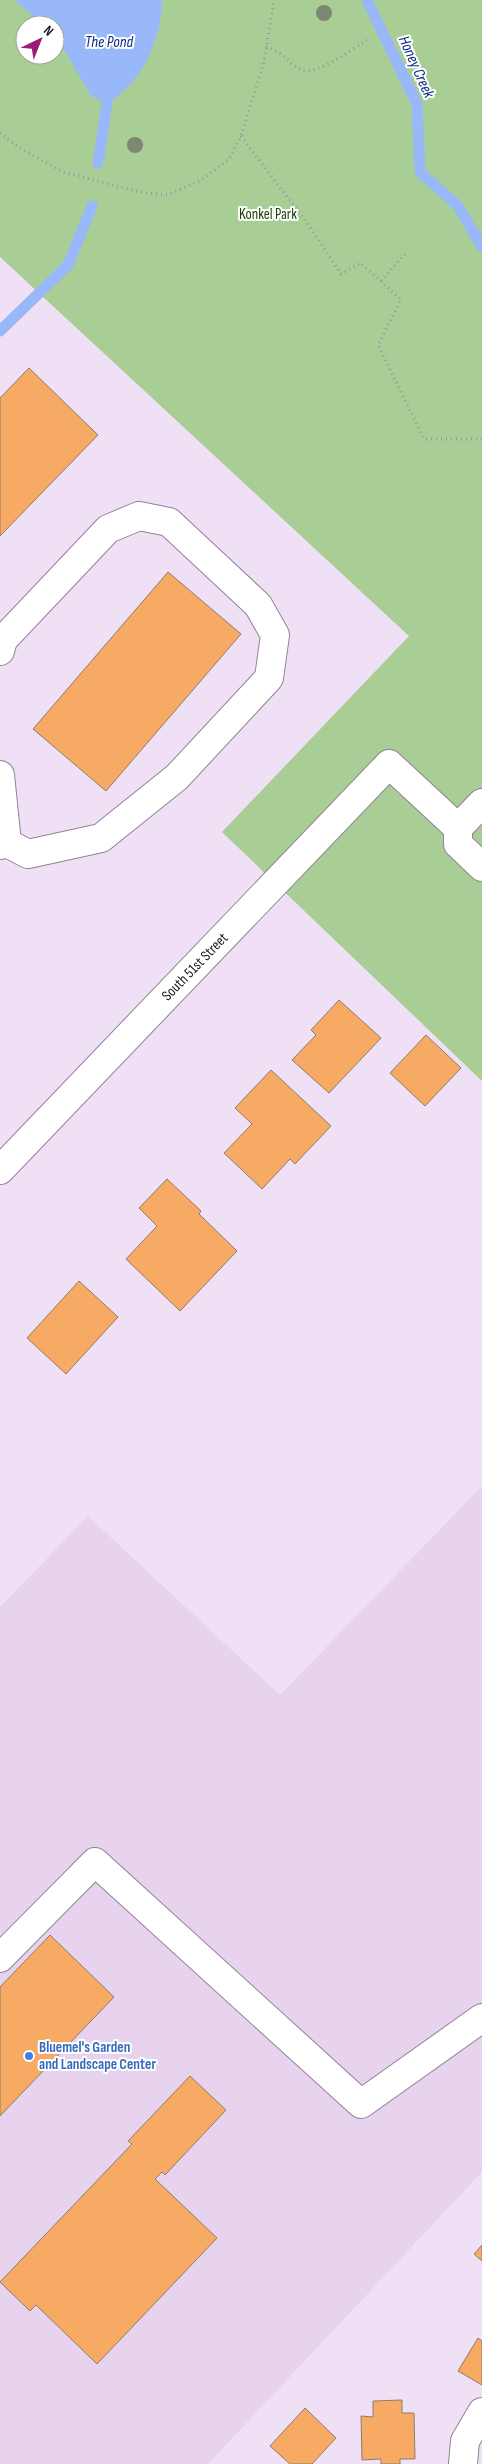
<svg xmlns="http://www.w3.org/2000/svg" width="482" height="2464" viewBox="0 0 482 2464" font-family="'Sofia Sans Condensed',sans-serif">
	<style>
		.built { fill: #e7d3ee }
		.green { fill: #a8cd95; fill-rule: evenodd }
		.water { fill: #98b8fa }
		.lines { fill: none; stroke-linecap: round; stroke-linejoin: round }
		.stream { stroke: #98b8fa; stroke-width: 11 }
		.building { fill: #f7aa64; stroke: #8e7c6c }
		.minor-casing { stroke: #918396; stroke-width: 30 }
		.path { stroke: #a093a3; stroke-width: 3; stroke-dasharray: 1 4; stroke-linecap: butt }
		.minor { stroke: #fff; stroke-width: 28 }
		.tree { fill: #7c8870 }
		.shop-dot { fill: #3f7fe0; stroke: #fff; stroke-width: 2 }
		.labels { text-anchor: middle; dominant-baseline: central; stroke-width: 4; stroke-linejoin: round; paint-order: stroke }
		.park-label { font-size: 15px; fill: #1e4004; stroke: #fff }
		.street-label { font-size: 15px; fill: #1d171e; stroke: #fff }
		.shop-label { font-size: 15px; font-weight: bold; fill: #366cbe; stroke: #fff; text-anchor: start }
		.water-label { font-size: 16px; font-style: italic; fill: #092984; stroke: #fff }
	</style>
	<rect width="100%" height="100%" fill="#f0e0f5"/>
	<path class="built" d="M482 1486V2172L208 2464H0V1607L88 1516 280 1695Z"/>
	<path class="green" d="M0 0H482V1081L222 832 409 636 0 257ZM25 25H55V55H25Z"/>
	<path class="water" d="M15 0H162C162 39 142 84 107 103L91 96 55 34V25H43Z"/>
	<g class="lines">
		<g class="stream">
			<path d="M367 0 417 104 420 172 458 206 482 247"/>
			<path d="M98 163 107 103"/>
			<path d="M0 331 68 265 92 206"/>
		</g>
	</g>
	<g class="building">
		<path d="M29 368 98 435 0 536V398Z"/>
		<path d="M168 572 241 634 106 791 33 729Z"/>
		<path d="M339 1000 381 1038 329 1093 292 1060 316 1035 311 1030Z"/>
		<path d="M426 1035 461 1068 425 1106 390 1073Z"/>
		<path d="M271 1070 331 1126 295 1164 290 1159 262 1189 224 1153 252 1124 235 1108Z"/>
		<path d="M167 1179 201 1211 199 1214 237 1251 180 1311 126 1259 157 1226 139 1208Z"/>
		<path d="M79 1281 118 1317 66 1374 27 1338Z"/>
		<path d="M50 1935 114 1997 0 2116V1987Z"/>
		<path d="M190 2076 226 2110 165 2175 162 2172 155 2179 217 2238 97 2364 36 2305 30 2311 0 2282 132 2144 128 2141Z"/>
		<path d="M482 2245V2261L474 2254Z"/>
		<path d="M478 2338 482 2341V2385L458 2371Z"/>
		<path d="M402 2400V2413H414L415 2459H400V2464H381V2459L362 2460 361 2416 373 2417V2401Z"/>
		<path d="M305 2408 336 2438 312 2464H290L270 2446Z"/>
	</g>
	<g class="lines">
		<g class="minor-casing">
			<g id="minor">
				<path d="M0 651 3 640 108 529 139 516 169 522 258 605 275 635 269 678 177 777 101 838 28 854 7 843 0 845"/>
				<path d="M0 775 7 843"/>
				<path d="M482 803 458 828V844L482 867"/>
				<path d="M0 1170 389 764 458 828"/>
				<path d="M0 1958 95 1862 361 2104 482 2018"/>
				<path d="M463 2464 465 2441 482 2412"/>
			</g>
		</g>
		<g class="path">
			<path d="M266 47C286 53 288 64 302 70 316 76 354 48 367 40"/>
			<path d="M0 133 18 147 63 172 140 192 167 195 200 181 229 159 241 136 264 62 274 0"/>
			<path d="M241 136 310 227 341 274 361 263 401 300 378 345 424 439H482"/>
			<path d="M381 281 406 253"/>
		</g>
		<use href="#minor" class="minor"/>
	</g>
	<g class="tree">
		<circle cx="324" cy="13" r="8"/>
		<circle cx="135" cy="145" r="8"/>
	</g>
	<circle class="shop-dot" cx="29" cy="2056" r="5"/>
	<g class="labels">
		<g class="park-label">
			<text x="268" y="214">Konkel Park</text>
		</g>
		<g class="street-label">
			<text transform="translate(195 967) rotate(-46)">South 51st Street</text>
		</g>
		<g class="shop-label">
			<text x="39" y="2047">Bluemel's Garden<tspan x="39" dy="17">and Landscape Center</tspan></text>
		</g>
		<g class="water-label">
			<text x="109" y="42">The Pond</text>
			<text transform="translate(416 67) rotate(66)">Honey Creek</text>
		</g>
	</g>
	<g transform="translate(40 40) rotate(43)"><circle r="24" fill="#ffffff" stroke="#a5a2a5"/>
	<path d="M0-4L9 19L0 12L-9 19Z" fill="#9b1d73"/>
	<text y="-8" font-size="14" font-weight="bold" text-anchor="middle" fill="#1d171e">N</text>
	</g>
</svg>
